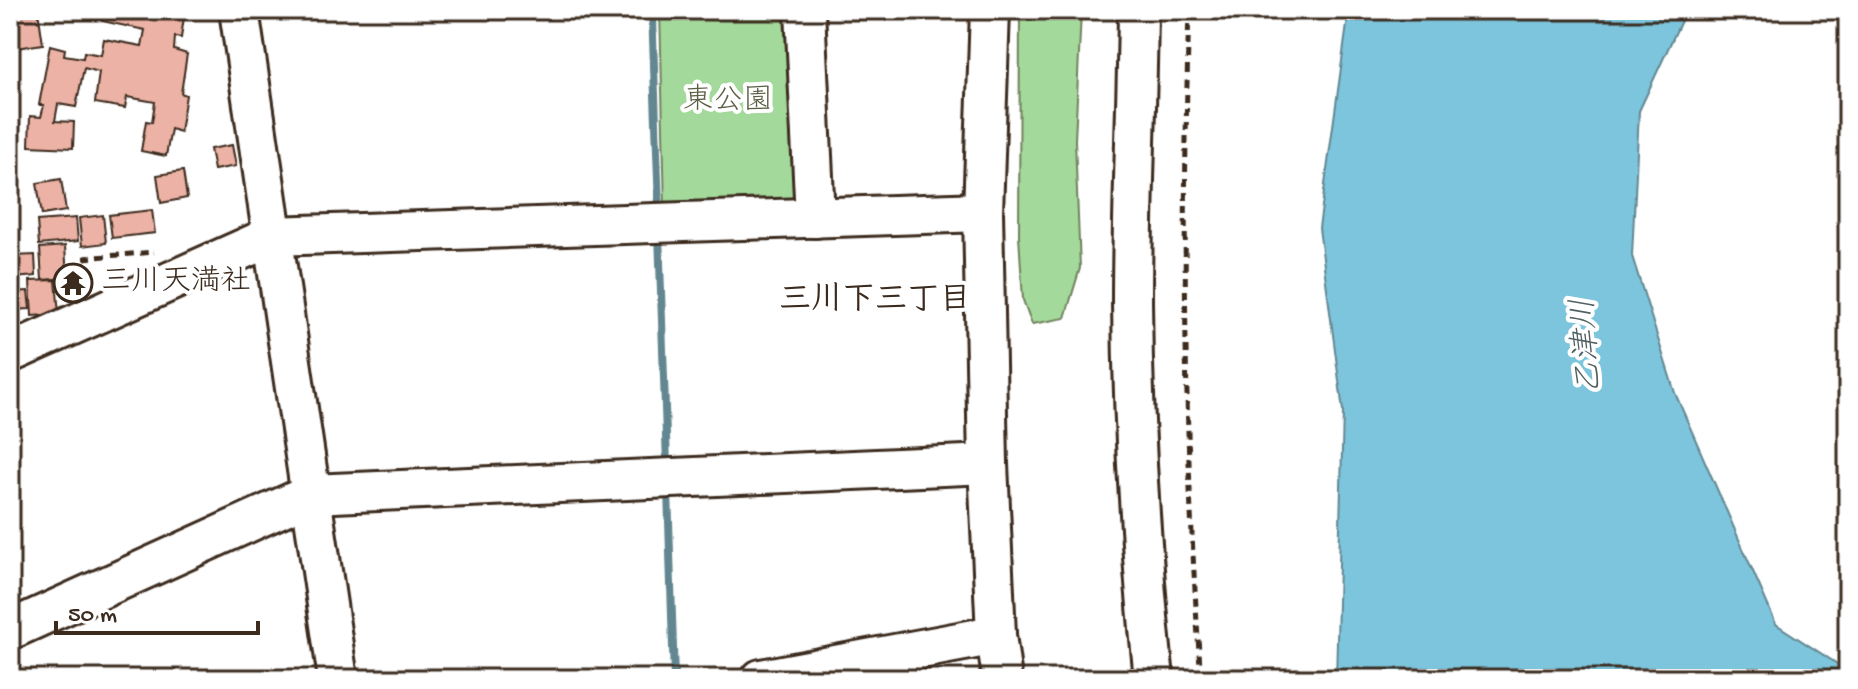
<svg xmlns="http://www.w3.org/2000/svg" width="1858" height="689" viewBox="0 0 1858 689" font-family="'Gochi Hand','Klee One',sans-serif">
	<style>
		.green { fill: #a4d99c; stroke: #70825d; stroke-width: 2 }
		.water { fill: #7dc5dd; stroke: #638791; stroke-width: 2 }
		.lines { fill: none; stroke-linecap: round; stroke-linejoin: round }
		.stream { stroke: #638791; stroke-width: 8 }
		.building { fill: #ebb2a5; stroke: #3b2a1e; stroke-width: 2 }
		.minor-casing { stroke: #3b2a1e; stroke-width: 44 }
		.path { stroke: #3b2a1e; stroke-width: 5; stroke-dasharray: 8 6; stroke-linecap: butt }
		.minor { stroke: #fff; stroke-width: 38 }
		.labels { text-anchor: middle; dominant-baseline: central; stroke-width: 8; stroke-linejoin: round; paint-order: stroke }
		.park-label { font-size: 30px; fill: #5a5f44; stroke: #fff }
		.poi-label { font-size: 30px; fill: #3b2a1e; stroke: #fff; text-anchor: start }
		.neighbourhood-label { font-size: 32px; font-weight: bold; fill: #3b2a1e; stroke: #fff }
		.water-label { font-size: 32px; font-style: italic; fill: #526061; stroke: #fff }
	</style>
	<rect width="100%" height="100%" fill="#fff"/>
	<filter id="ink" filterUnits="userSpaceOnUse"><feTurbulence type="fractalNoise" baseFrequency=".0125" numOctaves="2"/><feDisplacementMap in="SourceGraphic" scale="16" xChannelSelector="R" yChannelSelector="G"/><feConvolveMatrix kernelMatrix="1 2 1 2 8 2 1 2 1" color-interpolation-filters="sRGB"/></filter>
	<g filter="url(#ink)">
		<g class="green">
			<path d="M660 10H792L798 193 789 206 665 208Z"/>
			<path d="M1020 10 1081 11 1075 140 1080 268 1065 318 1032 324 1023 300 1019 236Z"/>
		</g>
		<path class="water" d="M1349 10H1686L1639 111 1632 256 1675 393 1776 624 1848 671V679H1336L1343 411 1319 228Z"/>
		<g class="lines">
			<g class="stream">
				<path d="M652 10 659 208"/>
				<path d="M659 234 667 465"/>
				<path d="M668 490 674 679"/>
			</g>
		</g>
		<g class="building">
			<path d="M10 10H38L43 44 10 49Z"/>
			<path d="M104 10H185L181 38 175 37 174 50 187 54 181 93 186 95 180 132 171 129 166 156 141 151 146 121 152 122 155 102 127 97 125 108 95 103 99 72 84 68 76 107 58 104 55 121 74 122 73 148 29 146 30 116 41 117 44 105H39L50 45 65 49 64 55 83 58 84 52 101 55 104 39 142 46 145 30 102 21Z"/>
			<path d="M232 145 236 166 214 170 210 149Z"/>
			<path d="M183 171 187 198 161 203 157 175Z"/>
			<path d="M61 179 66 211 42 215 37 183Z"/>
			<path d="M152 210 155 233 112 238 109 215Z"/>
			<path d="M103 215 106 243 82 246 79 218Z"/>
			<path d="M76 218 78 241 39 245 37 221Z"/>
			<path d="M65 246 67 278 42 280 40 248Z"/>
			<path d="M35 255 36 276 14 278 13 256Z"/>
			<path d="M56 280 59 314 32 316 30 281Z"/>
			<path d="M28 291 30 309 12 310 10 292Z"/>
		</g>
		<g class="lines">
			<g class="minor-casing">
				<g id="minor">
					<path d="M239 10 338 679"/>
					<path d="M805 10 815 218"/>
					<path d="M990 10 983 212 988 464 996 635 1002 679"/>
					<path d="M1138 10C1137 107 1132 205 1132 302 1133 428 1141 554 1154 679"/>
					<path d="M10 353 272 236 983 212"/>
					<path d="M10 630 311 494 988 464"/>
					<path d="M761 679 996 635"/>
				</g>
			</g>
			<g class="path">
				<path d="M1189 10C1182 233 1184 456 1201 679"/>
				<path d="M84 258 154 252"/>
			</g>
			<use href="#minor" class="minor"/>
		</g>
	</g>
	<defs>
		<g id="temple-ring" transform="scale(2)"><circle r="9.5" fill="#fff" stroke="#3b2a1e" stroke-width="1.5"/><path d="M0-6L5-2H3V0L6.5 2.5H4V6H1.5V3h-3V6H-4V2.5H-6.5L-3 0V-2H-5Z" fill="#3b2a1e"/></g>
	</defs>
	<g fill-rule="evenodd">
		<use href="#temple-ring" x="73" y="283"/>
	</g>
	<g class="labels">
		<g class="park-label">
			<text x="728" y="102">東公園</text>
		</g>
		<g class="poi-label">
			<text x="101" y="283">三川天満社</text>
		</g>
		<g class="neighbourhood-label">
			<text x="875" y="302">三川下三丁目</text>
		</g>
		<g class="water-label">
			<text transform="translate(1589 346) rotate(-94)">乙津川</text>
		</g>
	</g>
	<rect width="1858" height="689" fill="none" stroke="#fff" stroke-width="40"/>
	<rect x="20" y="20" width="1818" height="649" fill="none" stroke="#3b2a1e" stroke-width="3" filter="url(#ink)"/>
	<path d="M56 621v12h202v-12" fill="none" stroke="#3b2a1e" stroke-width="4"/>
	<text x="68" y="621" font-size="24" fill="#3b2a1e" stroke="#ffffff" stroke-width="6" paint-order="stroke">50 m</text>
</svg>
